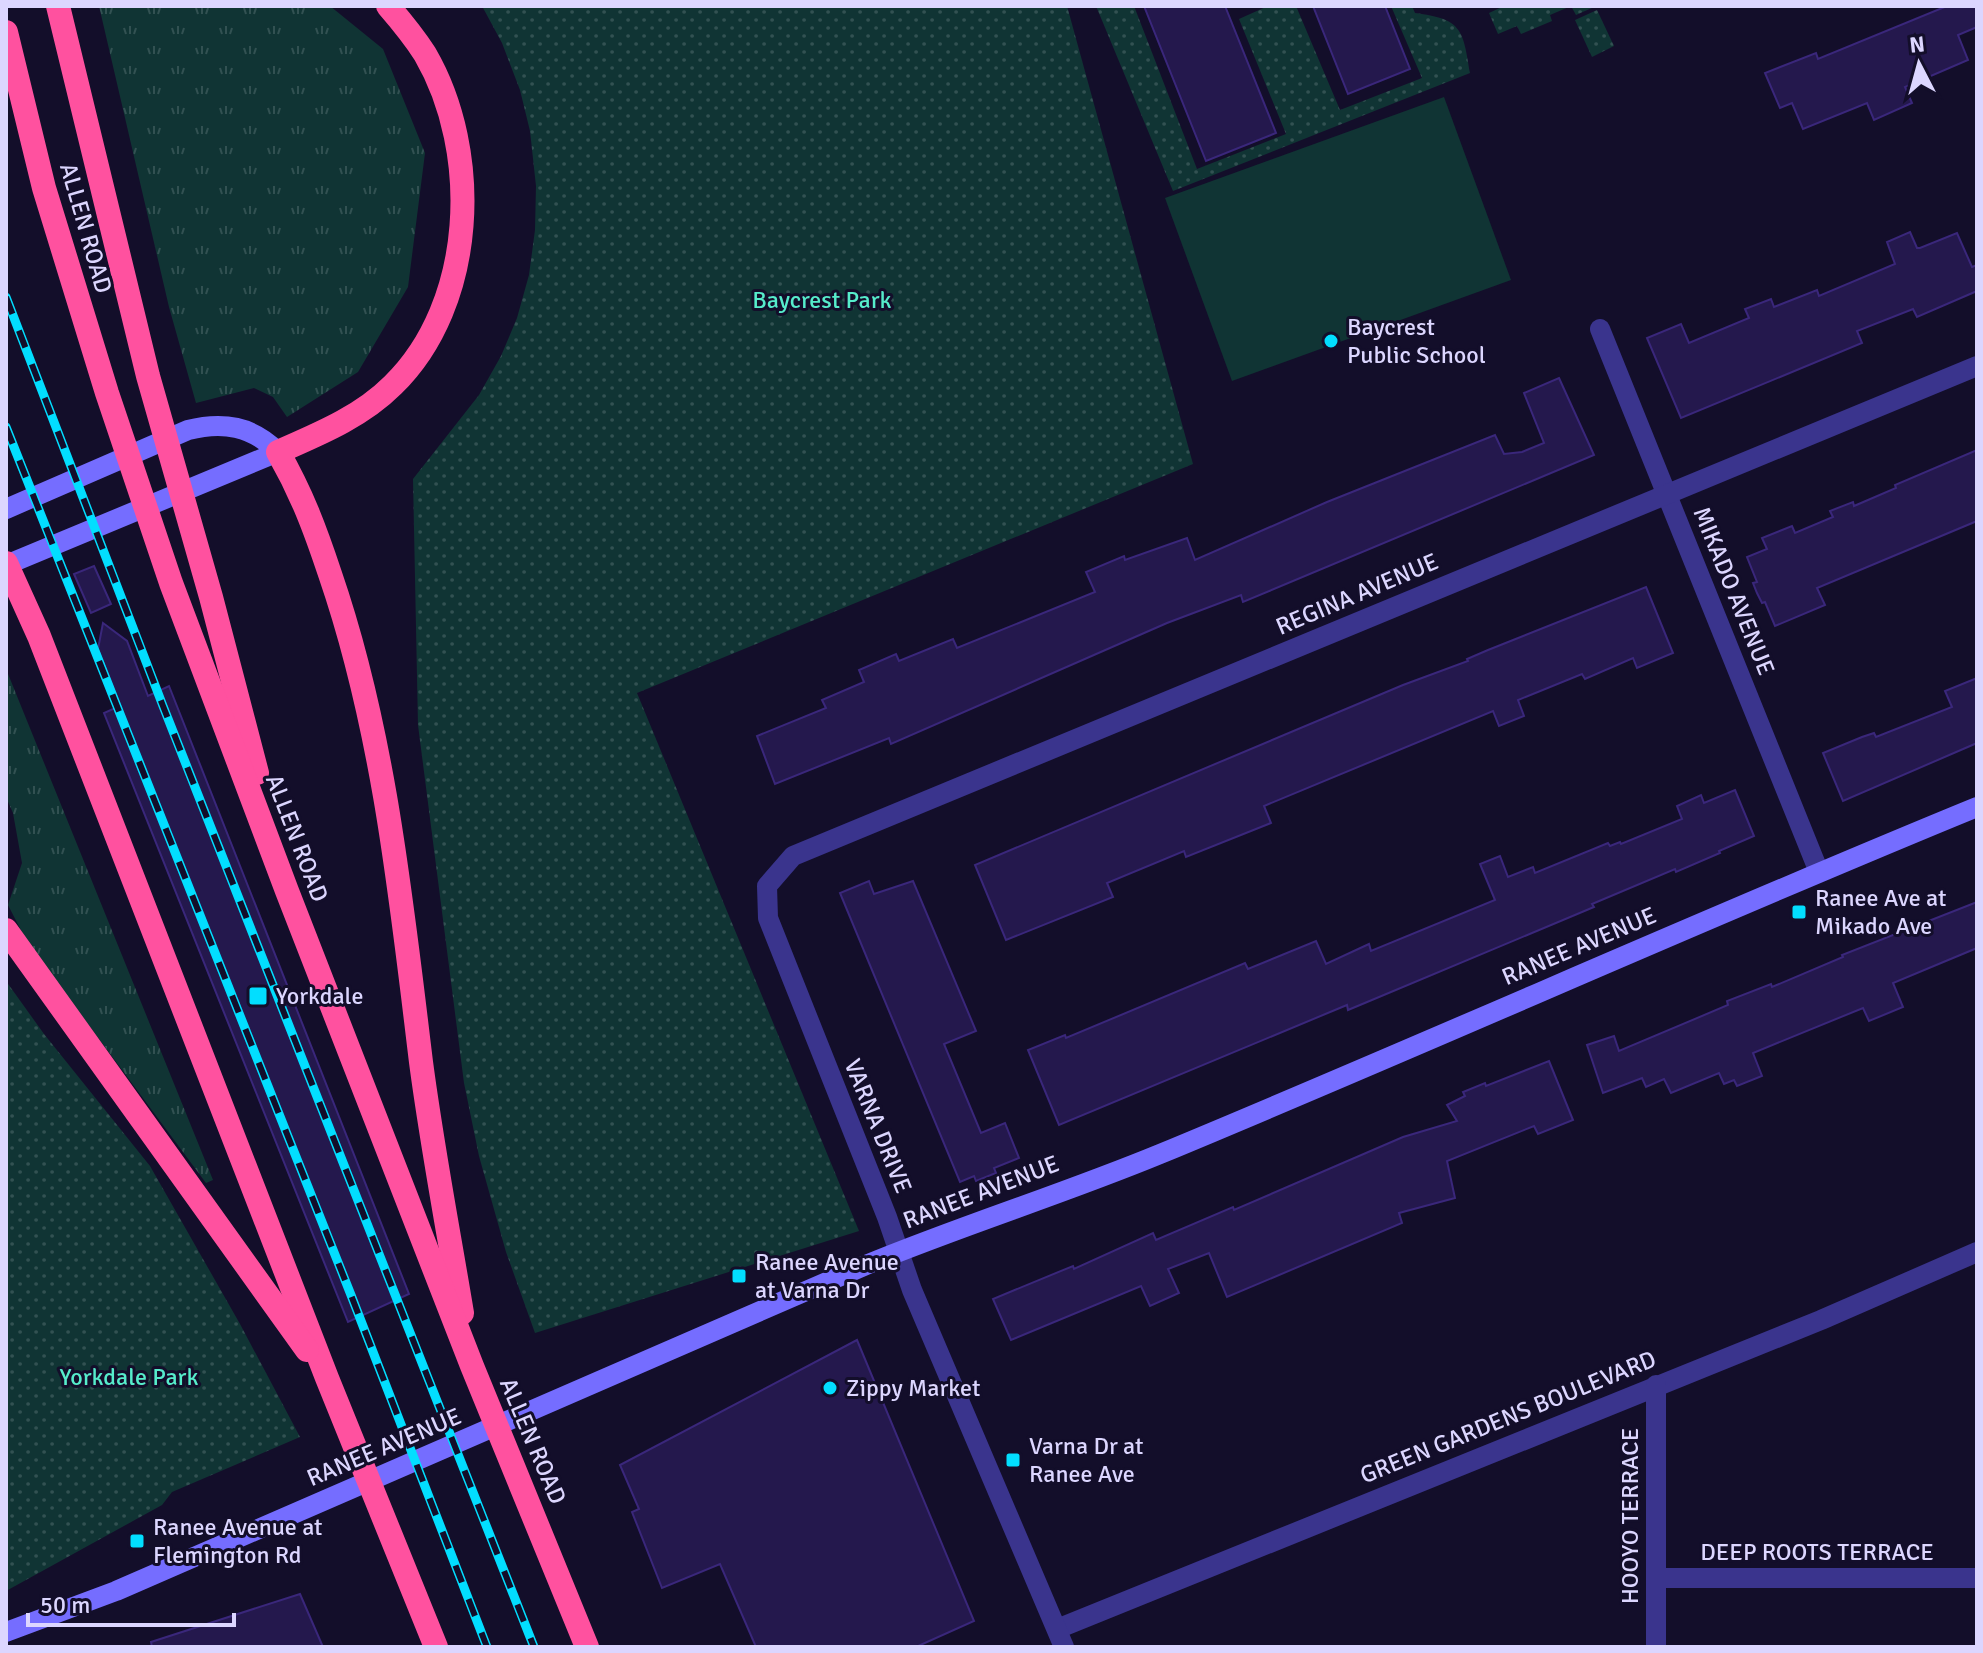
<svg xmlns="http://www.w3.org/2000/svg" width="1983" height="1653" viewBox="0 0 1983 1653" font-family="Signika,sans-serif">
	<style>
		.grass { fill: url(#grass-tufts) }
		.park { fill: url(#park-dots) }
		.pitch { fill: #103434 }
		.building { fill: #24184d; stroke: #3a277b; stroke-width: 2 }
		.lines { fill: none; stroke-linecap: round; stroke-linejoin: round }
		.street { stroke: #3a348d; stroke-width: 20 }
		.secondary { stroke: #756dff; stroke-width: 20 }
		.highway { stroke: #ff519f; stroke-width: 24 }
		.rail-casing { stroke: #02deff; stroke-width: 9 }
		.rail { stroke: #130e2a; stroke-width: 6; stroke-dasharray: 18; stroke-linecap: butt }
		.poi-dot { fill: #02deff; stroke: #130e2a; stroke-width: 3 }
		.labels { text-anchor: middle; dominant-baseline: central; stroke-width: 6; stroke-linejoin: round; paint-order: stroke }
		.street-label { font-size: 24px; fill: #dcd6ff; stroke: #130e2a }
		.park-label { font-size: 24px; fill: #56eccb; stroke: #130e2a }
		.poi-label { font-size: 24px; fill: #dcd6ff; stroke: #130e2a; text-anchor: start }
	</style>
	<defs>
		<pattern id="grass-tufts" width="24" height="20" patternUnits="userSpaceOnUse" patternTransform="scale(2)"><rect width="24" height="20" fill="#103434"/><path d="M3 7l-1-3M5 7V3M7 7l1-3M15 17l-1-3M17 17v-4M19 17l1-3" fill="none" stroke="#325152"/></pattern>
		<pattern id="park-dots" width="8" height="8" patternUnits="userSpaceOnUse" patternTransform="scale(2)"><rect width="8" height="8" fill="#103434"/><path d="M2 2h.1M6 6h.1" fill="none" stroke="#325152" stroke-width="1.8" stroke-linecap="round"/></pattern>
	</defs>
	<rect width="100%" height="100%" fill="#130e2a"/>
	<g class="grass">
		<path d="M99 6H330L383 49 425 153 408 287 358 372 287 417 273 397 254 388 196 403 169 307Z"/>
		<path d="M6 669 213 1180 206 1183 27 942 8 905 22 863 13 813 6 797Z"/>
	</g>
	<g class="park">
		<path d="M482 6H1067L1193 464 637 693 859 1231 535 1333 506 1252 479 1156 464 1083 418 725 413 479 479 395 501 356 517 318 529 275 535 230 536 186 530 131 520 90 502 43Z"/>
		<path d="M1096 6H1134L1197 169 1286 134 1239 19 1268 6H1296L1340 110 1422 78 1391 6H1412L1415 13C1461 19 1463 28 1470 73L1173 191Z"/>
		<path d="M1504 6H1594V7L1576 15 1571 6 1550 15 1552 21 1521 34 1517 26 1498 34 1489 13Z"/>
		<path d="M1597 10 1614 46 1592 57 1575 20Z"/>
		<path d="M6 981 44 1034 150 1166 240 1324 300 1437 172 1492 162 1505 6 1591Z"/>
	</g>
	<path class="pitch" d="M1444 97 1511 280 1232 381 1165 198Z"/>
	<g class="building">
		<path d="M1144 6H1225L1276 133 1206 161Z"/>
		<path d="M1313 6H1385L1410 69 1348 94Z"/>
		<path d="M1947 6H1977V27L1958 35 1968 60 1905 87 1912 103 1874 120 1867 103 1803 129 1792 103 1780 108 1765 73 1816 53 1818 59Z"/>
		<path d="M1910 232 1917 248H1920L1957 233 1972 267 1977 265V291L1917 317 1913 309 1857 331 1862 343 1681 418 1647 338 1681 324 1689 343 1749 318 1745 309 1771 299 1774 307 1817 290 1819 296 1895 264 1887 242Z"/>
		<path d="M1559 378 1594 455 1243 602 1241 595 1167 623 891 744 889 738 775 784 757 736 826 708 822 700 864 682 859 670 896 654 899 661 953 639 957 648 1095 592 1086 572 1124 556 1125 560 1187 538 1195 560 1327 502 1495 435 1504 454 1522 452 1544 443 1524 393Z"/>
		<path d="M1977 450V521L1817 588 1825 605 1775 626 1765 602 1762 603 1757 593 1753 583 1757 582 1747 557 1767 549 1762 538 1792 526 1795 533 1833 517 1830 511 1853 502 1854 506 1896 488 1895 485Z"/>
		<path d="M94 566 111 604 91 613 74 574Z"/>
		<path d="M1646 587 1673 653 1637 668 1633 658 1585 679 1582 674 1518 700 1524 716 1499 726 1493 711 1264 806 1271 823 1186 857 1184 851 1107 883 1113 897 1006 940 975 865 1403 685 1468 661 1467 659 1488 650Z"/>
		<path d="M103 623 127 641 148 696 169 686 409 1294 348 1322 104 713 120 706 98 649Z"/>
		<path d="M1977 678V743L1843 801 1823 753 1862 737 1874 733 1876 737 1952 707 1945 691Z"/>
		<path d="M1735 790 1754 836 1719 851 1720 853 1676 872 1675 869 1592 904 1594 907 1348 1010 1347 1005 1059 1125 1028 1050 1065 1035 1066 1038 1245 963 1248 969 1316 941 1326 964 1369 944 1371 951 1495 900 1480 864 1500 856 1508 877 1533 867 1535 873 1608 843 1610 846 1620 842 1621 844 1682 819 1677 806 1701 795 1704 803Z"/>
		<path d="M869 881 874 894 913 881 976 1031 944 1044 981 1133 1005 1123 1019 1158 994 1168 996 1173 976 1181 974 1176 960 1182 840 893Z"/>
		<path d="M1977 902V948L1893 983 1903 1007 1869 1021 1863 1008 1753 1053 1762 1076 1737 1086 1734 1080 1724 1084 1719 1073 1671 1093 1664 1079 1646 1087 1642 1078 1603 1093 1587 1045 1614 1036 1619 1051 1728 1005 1727 1001 1771 984 1772 987 1843 957 1842 955Z"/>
		<path d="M1549 1061 1573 1120 1538 1134 1534 1126 1447 1161 1455 1198 1399 1213 1402 1223 1227 1297 1209 1253 1168 1269 1179 1293 1150 1306 1141 1286 1011 1340 993 1299 1073 1266 1074 1269 1153 1233 1156 1240 1233 1207 1234 1210 1403 1137 1457 1121 1447 1105 1465 1096 1463 1092 1485 1083 1486 1086Z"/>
		<path d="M857 1340 974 1621 916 1647H756L720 1564 662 1588 632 1512 639 1509 620 1465Z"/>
		<path d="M300 1594 323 1647H152L151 1642Z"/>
	</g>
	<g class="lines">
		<g class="street">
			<path d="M1600 329 1819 872"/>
			<path d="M1657 1578H1977"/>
			<path d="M1057 1629 1821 1320 1977 1252"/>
			<path d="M1064 1647 912 1290 887 1217 768 918 767 886 793 856 1977 366"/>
			<path d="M1656 1647V1385"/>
		</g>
		<g class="secondary">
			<path d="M6 509 188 430C223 421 252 426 278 452L6 565"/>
			<path d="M6 1632 116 1591 866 1265C963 1225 1063 1194 1160 1154 1433 1041 1703 919 1977 807"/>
		</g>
		<g class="highway">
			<path d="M58 6 148 376 211 597 257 773"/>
			<path d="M388 6C401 21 414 37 425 54 482 152 476 304 393 385 361 417 319 434 278 452 302 494 315 529 330 574 384 731 401 898 421 1062 432 1146 448 1229 462 1313"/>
			<path d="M6 32 44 188 107 393 171 583 287 891 472 1366 587 1647"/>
			<path d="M6 563 39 636 327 1378 436 1647"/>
			<path d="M6 930 307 1350"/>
		</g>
		<g class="rail-casing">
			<g id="rail">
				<path d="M6 297 163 706 534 1647"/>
				<path d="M6 427 351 1295 487 1647"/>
			</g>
		</g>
		<use href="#rail" class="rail"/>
	</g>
	<g class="poi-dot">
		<circle cx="1331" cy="341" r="8"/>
		<rect x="1791" y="904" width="16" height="16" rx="4"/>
		<rect x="248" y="986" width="20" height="20" rx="4"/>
		<rect x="731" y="1268" width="16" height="16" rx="4"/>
		<circle cx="830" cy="1388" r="8"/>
		<rect x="1005" y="1452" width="16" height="16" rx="4"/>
		<rect x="129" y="1533" width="16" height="16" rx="4"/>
	</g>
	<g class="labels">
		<g class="street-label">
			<text transform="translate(86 228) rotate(74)">ALLEN ROAD</text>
			<text transform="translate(1734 591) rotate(68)">MIKADO AVENUE</text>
			<text transform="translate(1357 594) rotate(-23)">REGINA AVENUE</text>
			<text transform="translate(297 838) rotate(69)">ALLEN ROAD</text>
			<text transform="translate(1579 946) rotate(-23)">RANEE AVENUE</text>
			<text transform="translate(878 1126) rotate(68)">VARNA DRIVE</text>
			<text transform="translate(981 1192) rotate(-21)">RANEE AVENUE</text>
			<text transform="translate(1508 1417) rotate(-22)">GREEN GARDENS BOULEVARD</text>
			<text transform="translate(533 1441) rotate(67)">ALLEN ROAD</text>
			<text transform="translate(384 1447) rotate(-23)">RANEE AVENUE</text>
			<text transform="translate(1630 1516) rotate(-90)">HOOYO TERRACE</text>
			<text x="1817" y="1552">DEEP ROOTS TERRACE</text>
		</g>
		<g class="park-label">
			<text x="822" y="300">Baycrest Park</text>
			<text x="129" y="1377">Yorkdale Park</text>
		</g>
		<g class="poi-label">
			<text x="1347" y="327">Baycrest<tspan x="1347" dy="28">Public School</tspan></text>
			<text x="1815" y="898">Ranee Ave at<tspan x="1815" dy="28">Mikado Ave</tspan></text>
			<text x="276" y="996">Yorkdale</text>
			<text x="755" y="1262">Ranee Avenue<tspan x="755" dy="28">at Varna Dr</tspan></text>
			<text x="846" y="1388">Zippy Market</text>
			<text x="1029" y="1446">Varna Dr at<tspan x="1029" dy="28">Ranee Ave</tspan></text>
			<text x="153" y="1527">Ranee Avenue at<tspan x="153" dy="28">Flemington Rd</tspan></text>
		</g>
	</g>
	<rect width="1983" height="1653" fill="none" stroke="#dcd6ff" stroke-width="16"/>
	<g transform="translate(1919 64) rotate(354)" stroke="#130e2a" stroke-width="6" paint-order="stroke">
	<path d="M0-6L14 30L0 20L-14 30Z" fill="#dcd6ff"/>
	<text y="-12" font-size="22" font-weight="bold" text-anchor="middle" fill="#dcd6ff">N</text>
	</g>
	<path d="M28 1613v12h206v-12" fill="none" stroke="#dcd6ff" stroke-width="4"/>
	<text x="40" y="1613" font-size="24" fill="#dcd6ff" stroke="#130e2a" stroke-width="6" paint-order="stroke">50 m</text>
</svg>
